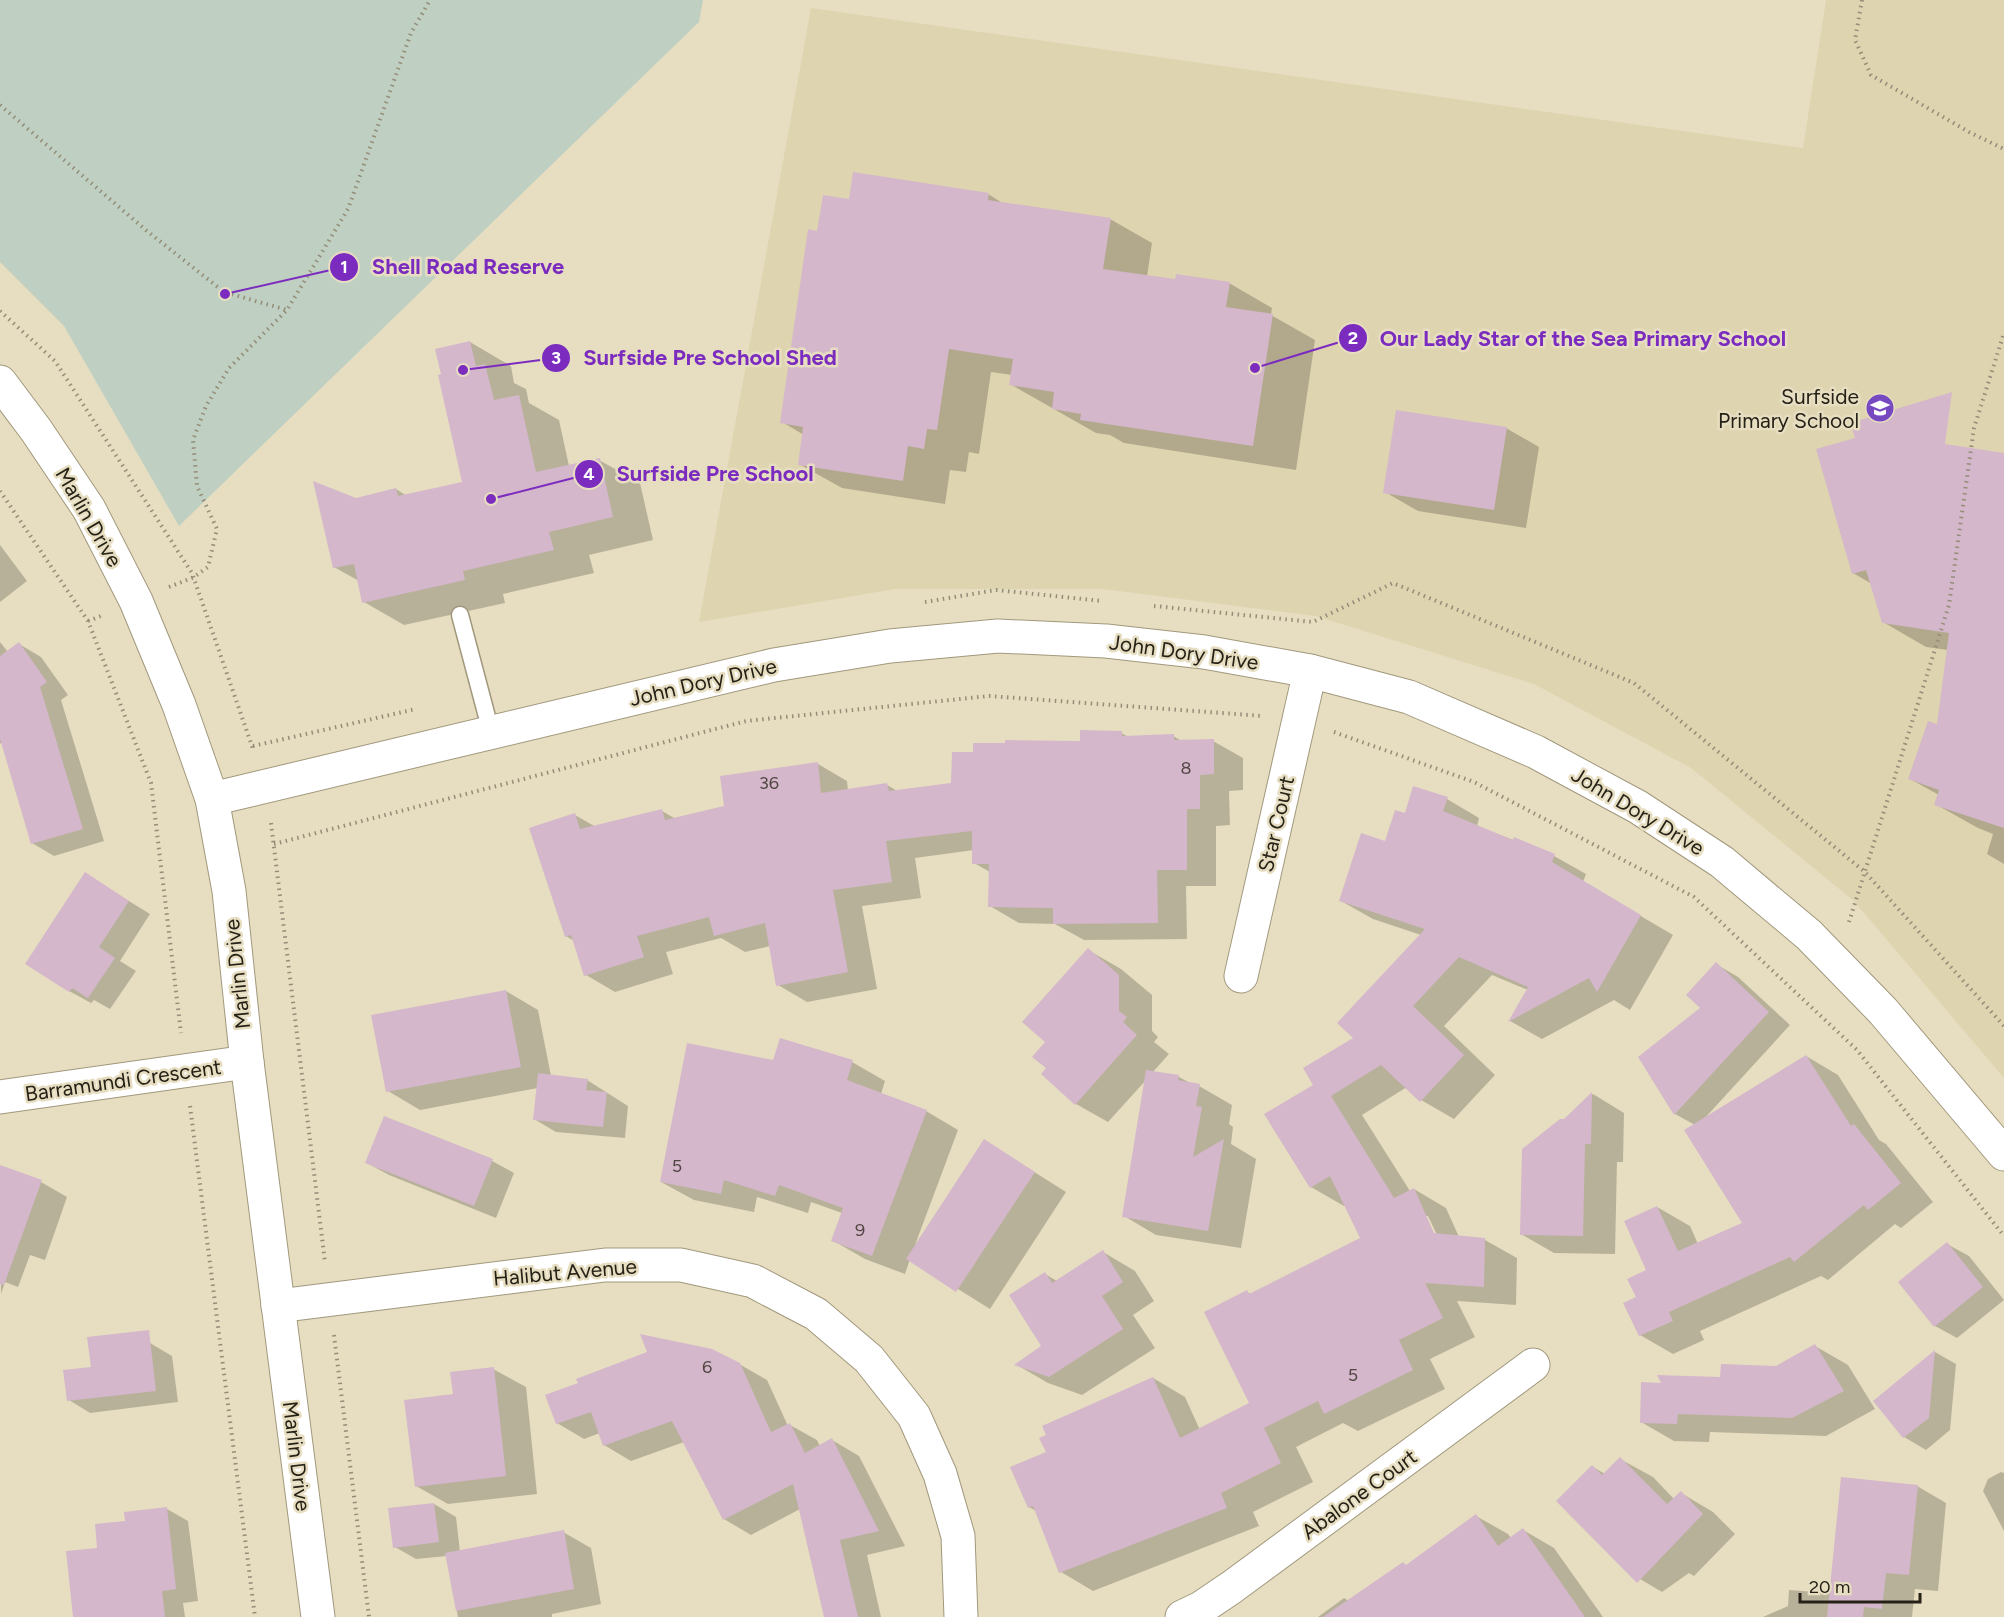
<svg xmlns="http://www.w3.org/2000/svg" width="2004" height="1617" viewBox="0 0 2004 1617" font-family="Figtree,sans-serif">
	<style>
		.built { fill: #dfd4b0 }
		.green { fill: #bfd0c2 }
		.shadow { fill: #0003; fill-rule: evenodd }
		.building { fill: #d4b7ca }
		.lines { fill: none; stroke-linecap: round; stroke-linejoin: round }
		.service-casing { stroke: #a1987d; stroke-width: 19 }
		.minor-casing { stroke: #a1987d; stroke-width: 35 }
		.tertiary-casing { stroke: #a1987d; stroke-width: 35 }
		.path { stroke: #948d78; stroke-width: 4; stroke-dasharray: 1.5 4.5; stroke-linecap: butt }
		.service { stroke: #fff; stroke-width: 16 }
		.minor { stroke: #fff; stroke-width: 33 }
		.tertiary { stroke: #fff; stroke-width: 33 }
		.labels { text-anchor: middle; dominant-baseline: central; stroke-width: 5; stroke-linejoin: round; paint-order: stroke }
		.number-label { font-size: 18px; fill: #514644 }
		.poi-label { font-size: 21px; fill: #252117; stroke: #e7dec1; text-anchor: end }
		.street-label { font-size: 21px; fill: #252117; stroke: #e7dec1 }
		.leader { fill: none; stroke: #7b2cbf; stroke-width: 2 }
		.callout-dot { fill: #7b2cbf; stroke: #e7dec1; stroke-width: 2 }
		.mark-label { font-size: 18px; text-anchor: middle; font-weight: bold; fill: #fff }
		.callout-label { font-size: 22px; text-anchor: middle; font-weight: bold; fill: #7b2cbf; stroke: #e7dec1; stroke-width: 5; stroke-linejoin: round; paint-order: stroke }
	</style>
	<rect width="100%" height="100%" fill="#e7dec1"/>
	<path class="built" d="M1826 0H2004V1078L1854 901 1691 768 1534 684 1316 616 1103 589H895L699 622 811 8 1803 148Z"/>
	<path class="green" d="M0 0H703L699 22 179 526 64 326 0 262Z"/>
	<g class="shadow">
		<path d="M988 194 1004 204 1110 219 1152 243 1147 277 1176 281 1229 283 1272 308 1271 315 1315 340 1296 470 1124 443 1110 435 1096 433 1010 384 1012 375 991 372 979 454 969 452 966 472 950 470 945 504 842 488 799 464 804 435 782 422 819 232 850 201Z"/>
		<path d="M470 342 511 366 514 383 526 389 529 403 559 420 569 466 599 460 640 483 653 540 589 555 594 573 503 594 505 603 404 625 364 602 359 581 334 567 356 499 396 489 407 496 463 483Z"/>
		<path d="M1506 428 1539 447 1526 528 1418 511 1385 492Z"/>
		<path d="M2004 483V864L1987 854 1993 834 1978 828 1935 804 1939 795 1910 779 1938 726 1948 650 1926 647 1883 622 1872 584 1853 573Z"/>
		<path d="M0 545 27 581 0 602Z"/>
		<path d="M0 642 8 652 19 644 41 657 68 695 61 700 104 841 54 856 32 843 2 742 0 744Z"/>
		<path d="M1121 733 1129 737 1173 736 1182 741H1213L1243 758V790L1229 791 1230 825 1216 826V886H1186L1187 939 1084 940 1055 924 1019 923 990 906V872L974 863V850L915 858 921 898 862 906 877 989 807 1002 778 985 770 946 745 952 721 938 666 952 673 974 615 992 586 975 574 941 566 936 575 815 596 827 662 811 676 819 726 807 818 764 847 781 848 791 887 785 899 792 953 784 975 753 1081 743Z"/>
		<path d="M1447 799 1479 818 1477 826 1554 856 1586 874 1583 882 1673 935 1630 1010 1614 1000 1542 1039 1510 1021 1528 990 1492 975 1444 1026 1495 1075 1454 1119 1421 1100 1407 1087 1362 1115 1410 1191 1414 1189 1446 1208 1459 1237 1485 1240 1517 1258 1516 1305 1457 1301 1475 1337 1430 1359 1445 1389 1358 1431 1343 1423 1296 1447 1313 1482 1253 1512 1259 1526 1093 1591 1061 1572 1036 1511 1029 1507 1048 1453 1153 1378 1185 1397 1200 1430 1251 1404 1247 1292 1251 1294 1362 1239 1346 1205 1344 1206 1311 1187 1266 1115 1315 1085 1355 1039 1421 935 1373 919 1341 901 1406 815ZM1425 1216H1428L1439 1239 1436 1240Z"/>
		<path d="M85 874 150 914 120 961 136 971 110 1009 94 1000 91 1003 69 991Z"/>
		<path d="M1088 950 1121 969 1152 995V1031L1158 1037 1154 1042 1169 1054 1152 1073 1179 1077 1192 1084 1199 1086 1232 1105 1229 1124 1233 1127 1231 1144 1256 1159 1241 1248 1156 1235 1124 1216 1147 1079 1108 1122 1076 1104 1048 1068 1047 1042Z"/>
		<path d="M1716 964 1738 977 1790 1025 1704 1119 1806 1056 1838 1075 1879 1140 1886 1144 1933 1202 1901 1228 1895 1224 1828 1280 1821 1276 1700 1331 1704 1340 1673 1354 1640 1335 1638 1298 1648 1271 1657 1207 1690 1226 1698 1244 1744 1223 1695 1125 1675 1114 1640 1058 1703 1009Z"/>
		<path d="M506 991 538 1010 551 1076 587 1080 628 1106 625 1138 556 1132 534 1119 538 1088 420 1110 388 1091Z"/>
		<path d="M774 1062H852L885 1081 881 1094 926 1111 958 1130 915 1245 985 1141 1066 1192 990 1309 910 1259 905 1274 865 1259 832 1240 842 1213 811 1202 808 1213 757 1197 754 1212 694 1200 661 1182Z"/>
		<path d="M1593 1094 1624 1113 1623 1162H1617L1615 1254 1554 1253 1521 1234 1565 1121Z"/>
		<path d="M492 1161 514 1173 496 1218 389 1175 367 1163Z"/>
		<path d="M0 1167 41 1182 67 1197 45 1260 30 1255 18 1287 5 1282 1 1294Z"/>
		<path d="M1947 1244 1969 1256 2004 1300 1957 1338 1935 1326Z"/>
		<path d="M1103 1252 1135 1271 1154 1301 1133 1315 1155 1348 1082 1395 1048 1383 1017 1365 1043 1347 1045 1274 1057 1281Z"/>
		<path d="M150 1343 172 1356 178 1402 90 1413 69 1400 92 1368Z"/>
		<path d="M1815 1346 1848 1365 1875 1409 1826 1436 1710 1432 1709 1442 1674 1441 1641 1422 1722 1378 1776 1368Z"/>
		<path d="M1935 1352 1956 1364 1950 1430 1926 1450 1904 1437 1875 1401Z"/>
		<path d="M739 1364 767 1380 788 1426 790 1425 817 1440 820 1446 832 1440 859 1456 905 1546 867 1555 881 1617H825L800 1509 751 1535 724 1519 684 1442 631 1461 604 1445 600 1433 584 1439 557 1423 547 1396Z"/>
		<path d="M493 1369 526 1387 537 1494 448 1504 416 1486 454 1396Z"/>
		<path d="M1620 1459 1653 1477 1674 1499 1681 1493 1713 1512 1735 1534 1694 1576 1689 1573 1662 1592 1630 1573 1593 1467 1605 1474Z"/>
		<path d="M2001 1472 2004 1473V1531L1983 1491 1988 1479Z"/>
		<path d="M1917 1486 1946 1503 1938 1591 1915 1589 1912 1617H1763L1788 1606 1789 1590 1831 1593Z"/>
		<path d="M434 1504 456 1517 460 1552 563 1532 591 1548 601 1604 552 1614V1617H458L447 1556 416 1559 395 1547Z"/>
		<path d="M167 1509 188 1521 198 1601 183 1603 185 1617H75L99 1549 127 1522Z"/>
		<path d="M1476 1516 1508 1534 1511 1538 1523 1530 1554 1548 1603 1617H1318L1344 1598 1349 1601 1407 1566Z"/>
	</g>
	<g class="building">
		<path d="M853 172 989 193 988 200 1111 218 1103 269 1175 279 1176 274 1230 282 1226 307 1273 314 1253 446 1080 420 1081 414 1052 409 1054 392 1009 385 1013 359 949 349 937 430 927 429 924 449 908 446 903 481 798 465 803 427 780 423 808 229 817 231 823 195 849 199Z"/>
		<path d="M470 341 476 366 485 364 494 400 519 395 536 472 600 458 613 517 549 532 554 550 463 571 465 580 362 603 354 564 333 568 313 481 356 498 396 488 398 496 462 482 438 375 441 374 435 349Z"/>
		<path d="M1952 392 1945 444 2004 453V828L1934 805 1939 790 1908 779 1928 721 1937 724 1949 633 1882 623 1866 570 1852 574 1816 449 1855 438 1850 423Z"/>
		<path d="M1396 410 1507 427 1494 510 1383 493Z"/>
		<path d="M19 642 47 682 40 687 83 829 31 844 0 739V656Z"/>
		<path d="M1080 730 1122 731V736L1174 734V740L1214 739V774L1200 775V809H1187V870H1157L1158 923 1053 924V908L988 907 989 864H972V831L886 841 892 882 833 890 848 972 776 986 765 923 714 936 709 917 637 936 644 957 584 976 571 935 565 937 529 828 575 813 580 829 662 809 665 820 724 806 720 776 818 762 821 793 887 783 889 791 951 783 952 752H973V743H1005V740L1080 741Z"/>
		<path d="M1413 786 1448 797 1443 811 1513 840 1514 837 1555 854 1552 862 1641 915 1597 992 1589 978 1508 1022 1528 987 1459 957 1413 1006 1464 1055 1420 1102 1381 1065 1331 1096 1394 1198 1414 1188 1434 1233 1485 1238 1484 1287 1425 1283 1443 1318 1399 1340 1413 1370 1324 1414 1318 1401 1264 1428 1281 1463 1221 1493 1227 1508 1059 1573 1033 1506 1028 1508 1010 1467 1046 1452 1039 1438 1046 1435 1042 1426 1153 1377 1180 1438 1249 1403 1204 1312 1247 1290 1249 1294 1360 1238 1330 1176 1310 1188 1264 1114 1313 1085 1303 1068 1353 1038 1337 1023 1425 929 1339 901 1361 833 1385 841 1395 810 1405 813Z"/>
		<path d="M85 872 129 901 99 947 115 958 88 998 72 988 69 992 25 964Z"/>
		<path d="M1088 948 1119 975V1011L1127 1017 1123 1022 1137 1035 1075 1105 1041 1074 1046 1068 1032 1057 1045 1042 1022 1022Z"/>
		<path d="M1716 962 1769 1012 1674 1115 1638 1057 1700 1008 1686 995Z"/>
		<path d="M506 990 521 1067 386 1092 371 1015Z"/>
		<path d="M780 1038 853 1060 847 1080 927 1110 872 1256 831 1241 843 1208 779 1185 775 1196 724 1180 721 1194 660 1182 687 1043 773 1060Z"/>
		<path d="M1806 1055 1851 1126 1854 1124 1901 1183 1868 1210 1864 1205 1794 1262 1790 1257 1669 1312 1673 1321 1639 1336 1623 1303 1636 1297 1627 1279 1646 1270 1624 1221 1657 1206 1678 1251 1742 1223 1684 1130Z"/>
		<path d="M1146 1070 1179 1075 1178 1080 1200 1084 1196 1106 1202 1107 1193 1157 1224 1139 1208 1231 1122 1217Z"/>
		<path d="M538 1073 588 1079 586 1090 607 1092 603 1127 533 1120Z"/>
		<path d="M1592 1092 1591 1144H1585L1583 1236 1520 1235 1522 1149 1560 1119H1564Z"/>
		<path d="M384 1116 493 1159 474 1206 365 1163Z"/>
		<path d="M984 1139 1035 1172 956 1292 906 1259Z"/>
		<path d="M0 1165 42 1180 4 1285 0 1284Z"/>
		<path d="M1947 1242 1983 1287 1934 1327 1898 1282Z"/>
		<path d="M1103 1250 1123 1282 1102 1296 1123 1329 1049 1377 1014 1365 1041 1346 1009 1295 1045 1272 1052 1283Z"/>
		<path d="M149 1330 156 1391 67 1401 63 1370 91 1367 87 1337Z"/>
		<path d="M640 1334 712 1349 740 1363 771 1432 790 1423 805 1453 832 1438 879 1531 840 1540 858 1617H824L793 1484 723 1520 672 1421 603 1446 591 1412 556 1424 545 1395 578 1383 576 1379 647 1352Z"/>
		<path d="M1815 1344 1844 1391 1792 1418 1678 1414 1677 1424 1640 1423 1641 1382 1661 1383 1657 1375 1720 1377 1721 1364 1776 1366Z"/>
		<path d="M1935 1350 1929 1418 1903 1438 1873 1401Z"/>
		<path d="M494 1367 506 1476 415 1487 404 1400 453 1394 450 1372Z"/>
		<path d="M1620 1457 1667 1504 1681 1491 1703 1514 1637 1583 1556 1501 1592 1465 1602 1475Z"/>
		<path d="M1841 1477 1918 1485 1909 1575 1886 1573 1882 1609 1864 1607 1863 1617H1827Z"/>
		<path d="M434 1503 439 1542 393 1548 388 1508Z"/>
		<path d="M167 1507 176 1589 162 1591 165 1617H73L66 1551 97 1548 95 1524 125 1521 124 1512Z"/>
		<path d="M1476 1514 1498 1546 1523 1528 1585 1617H1323L1403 1562 1406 1565Z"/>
		<path d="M564 1530 574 1589 456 1611 445 1553Z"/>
	</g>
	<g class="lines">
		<g class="service-casing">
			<path id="service" d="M460 615 491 732"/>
		</g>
		<g class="minor-casing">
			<g id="minor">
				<path d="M1241 976 1310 671"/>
				<path d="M0 1097 247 1062"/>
				<path d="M278 1306 605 1265H681L753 1281 816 1314 869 1359 914 1416 940 1474 958 1536 961 1617"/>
				<path d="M1182 1617 1201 1608 1232 1587 1533 1365"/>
			</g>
		</g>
		<g class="tertiary-casing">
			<g id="tertiary">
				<path d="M0 382 36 430 89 509 136 601 179 705 212 799 229 891 247 1062 318 1617"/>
				<path d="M212 799 774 665 890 646 998 636 1106 641 1204 652 1310 671 1409 697 1536 752 1638 807 1722 862 1809 935 1883 1011 2004 1154"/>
			</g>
		</g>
		<g class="path">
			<path d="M1862 0 1855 40 1871 75 1969 132 2004 149"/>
			<path d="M0 105 147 231 224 292 287 310"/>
			<path d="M0 311 55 361 192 573 253 749"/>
			<path d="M0 491 88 621 151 783 181 1033"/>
			<path d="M169 587 194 577 208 567 217 529 197 486 193 440 206 406 229 368 287 310 348 209 411 33 430 0"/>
			<path d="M925 602 996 590 1102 601"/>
			<path d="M1154 606 1313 622 1393 583 1634 683 1865 872 2004 1026"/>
			<path d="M88 621 101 616"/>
			<path d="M1334 732 1474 782 1694 897 1857 1050 2004 1236"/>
			<path d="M253 746 416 709"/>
			<path d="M271 823 325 1262"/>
			<path d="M274 844 746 721 989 696 1263 716"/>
			<path d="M1849 922 1949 605 1974 428 2004 333"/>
			<path d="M190 1106 255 1617"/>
			<path d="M334 1335 369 1617"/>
		</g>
		<use href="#service" class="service"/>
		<use href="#minor" class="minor"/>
		<use href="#tertiary" class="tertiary"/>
	</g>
	<defs>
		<g id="school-disc" transform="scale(1.5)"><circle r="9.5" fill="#7649c1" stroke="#e7dec1"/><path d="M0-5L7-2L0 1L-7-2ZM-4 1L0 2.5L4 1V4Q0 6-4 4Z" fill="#fff"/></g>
	</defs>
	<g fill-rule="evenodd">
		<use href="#school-disc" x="1880" y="408"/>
	</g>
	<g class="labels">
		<g class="number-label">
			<text x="1186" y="768">8</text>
			<text x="769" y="783">36</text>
			<text x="677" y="1166">5</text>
			<text x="860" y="1230">9</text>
			<text x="707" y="1367">6</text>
			<text x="1353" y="1375">5</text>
		</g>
		<g class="poi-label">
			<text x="1859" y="396">Surfside<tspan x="1859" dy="24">Primary School</tspan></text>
		</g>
		<g class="street-label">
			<text transform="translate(89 517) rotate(60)">Marlin Drive</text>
			<text transform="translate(1184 652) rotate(8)">John Dory Drive</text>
			<text transform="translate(703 682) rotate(-13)">John Dory Drive</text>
			<text transform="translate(1638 811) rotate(31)">John Dory Drive</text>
			<text transform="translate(1276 824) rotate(-77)">Star Court</text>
			<text transform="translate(237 974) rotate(-96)">Marlin Drive</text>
			<text transform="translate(123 1080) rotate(-8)">Barramundi Crescent</text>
			<text transform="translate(565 1272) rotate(-5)">Halibut Avenue</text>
			<text transform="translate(297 1456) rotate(83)">Marlin Drive</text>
			<text transform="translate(1359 1494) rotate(-36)">Abalone Court</text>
		</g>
	</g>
	<path class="leader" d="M225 294L344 267M1255 368L1353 338M463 370L556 358M491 499L589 474"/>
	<g class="callout-dot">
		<circle cx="225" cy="294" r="6"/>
		<circle cx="1255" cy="368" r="6"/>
		<circle cx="463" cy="370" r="6"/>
		<circle cx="491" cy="499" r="6"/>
		<circle cx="344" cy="267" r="15"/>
		<circle cx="1353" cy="338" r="15"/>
		<circle cx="556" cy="358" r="15"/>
		<circle cx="589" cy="474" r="15"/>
	</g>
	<g class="mark-label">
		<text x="344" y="273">1</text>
		<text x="1353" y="344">2</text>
		<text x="556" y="364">3</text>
		<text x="589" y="480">4</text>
	</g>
	<g class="callout-label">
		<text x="468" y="274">Shell Road Reserve</text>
		<text x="1583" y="346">Our Lady Star of the Sea Primary School</text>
		<text x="710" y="365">Surfside Pre School Shed</text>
		<text x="715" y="481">Surfside Pre School</text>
	</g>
	<path d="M1800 1593v9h120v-9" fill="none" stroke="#252117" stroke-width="3"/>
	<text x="1809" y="1593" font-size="18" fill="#252117" stroke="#e7dec1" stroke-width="4.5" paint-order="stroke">20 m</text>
</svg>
